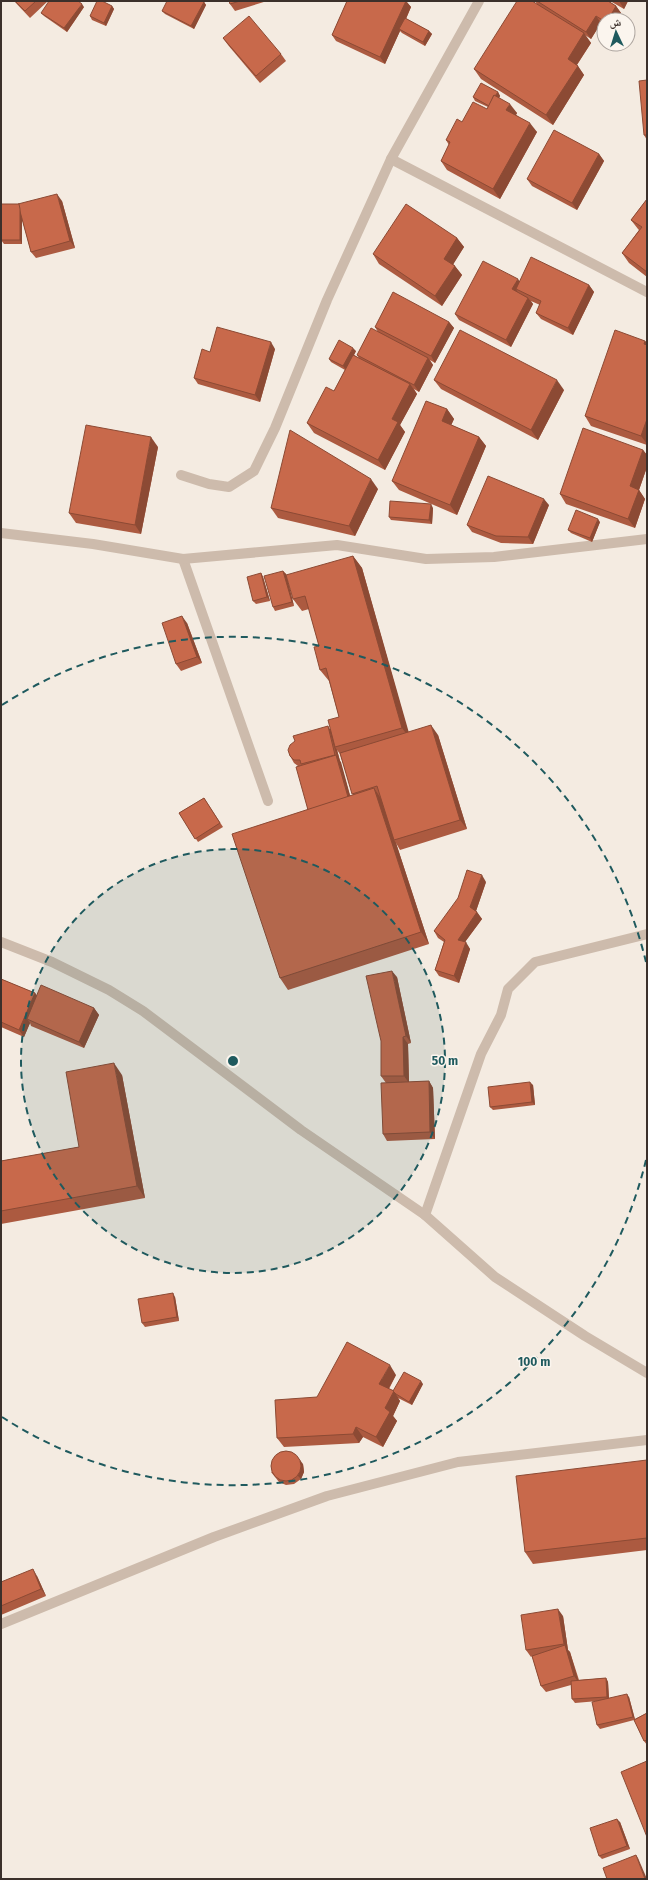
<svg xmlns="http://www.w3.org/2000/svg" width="648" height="1880" font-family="'Fira Sans','Noto Naskh Arabic',sans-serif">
  <rect width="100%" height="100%" fill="#f4ebe1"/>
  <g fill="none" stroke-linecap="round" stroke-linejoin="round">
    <g stroke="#cdbbac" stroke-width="10">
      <polyline points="183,559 268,801"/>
      <polyline points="1,1624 214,1537 327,1496 458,1462 647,1440"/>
    </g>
    <g stroke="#cdbbac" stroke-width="10">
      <polyline points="391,159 647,292"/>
      <polyline points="181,475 209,484 229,487 254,471 275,428 327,300 391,159 479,1"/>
      <polyline points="1,533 93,544 183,559 337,545 426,559 494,557 647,539"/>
      <polyline points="1,942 52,962 109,990 143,1011 301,1130 425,1215 495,1277 585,1336 647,1373"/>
      <polyline points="425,1215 481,1054 501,1015 508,989 535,962 647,934"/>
    </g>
  </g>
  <g fill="#ac5a40" fill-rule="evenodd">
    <polygon points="14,1 48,1 30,18"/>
    <polygon points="229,1 267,1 235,11 230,4"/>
    <polygon points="347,1 406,1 411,7 406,19 429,31 432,34 425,46 402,33 400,31 385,64 336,41 332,35"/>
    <polygon points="535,1 608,1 616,6 621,13 617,20 604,20 604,25 601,23 591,39 585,35 591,43 577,65 584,75 553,125 481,79 474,69 537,4"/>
    <polygon points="610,1 628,1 624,9"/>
    <polygon points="204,2 206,5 194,29 165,14 162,11"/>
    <polygon points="112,6 114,9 106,26 92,20 90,16"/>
    <polygon points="84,7 67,32 44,16 41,13"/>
    <polygon points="223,38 281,54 286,61 260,83 228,45"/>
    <polygon points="647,80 647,140 644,135"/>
    <polygon points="498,92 500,96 499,98 517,113 516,115 537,132 500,199 447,170 441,161 449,145 446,140 487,109 488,107 475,101 473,97"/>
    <polygon points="599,154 604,161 577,210 532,186 527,179"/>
    <polygon points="647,199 647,277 629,263 622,253 639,230 638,229 631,220"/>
    <polygon points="62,201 75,248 36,258 31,252 22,219 22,244 4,244 1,240 19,204"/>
    <polygon points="457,238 464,247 453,264 462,275 442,306 379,264 373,254"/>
    <polygon points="519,281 589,285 594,292 573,335 541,319 536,313 540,305 531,301 533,304 511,347 459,320 455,314"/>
    <polygon points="449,322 454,328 435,363 430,360 433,365 419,392 414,389 417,394 400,425 405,432 385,470 314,433 307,423 334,391 345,370 331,362 329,359 356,351 354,355 359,358 357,355 378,332 375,327"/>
    <polygon points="645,341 647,343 647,445 591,426 585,416"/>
    <polygon points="275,349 260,402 198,384 194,378 210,352"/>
    <polygon points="434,380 564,390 538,440 441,389"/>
    <polygon points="447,409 454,419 451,425 479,437 486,446 457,515 399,490 392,481"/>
    <polygon points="158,447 141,534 76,523 69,513"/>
    <polygon points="643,450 647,455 647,467 639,490 645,499 635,528 566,504 560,494"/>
    <polygon points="378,489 355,536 278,518 271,508"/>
    <polygon points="549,505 533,544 501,543 472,532 467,525"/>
    <polygon points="433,508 432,524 391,520 389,517"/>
    <polygon points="600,522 592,542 571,533 568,530"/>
    <path d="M353 556 362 568 408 732 438 735 467 829 400 850 396 843 429 944 288 990 280 978 308 810 298 766 294 763 290 756 328 726 330 730 339 717 329 681 320 670 319 646 309 609 302 611 293 599ZM337 750 340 754 353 795 350 796Z"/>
    <polygon points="283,571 286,574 294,606 275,611 273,607"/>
    <polygon points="261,573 263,577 270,601 256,604 253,601"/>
    <polygon points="187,623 202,663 181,671 176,664"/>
    <polygon points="204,798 223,827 198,842 179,813"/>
    <polygon points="486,882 476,911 482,919 465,942 470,949 459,983 439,976 435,970 444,942 438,938 434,931"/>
    <polygon points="397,977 411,1043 408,1044 409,1082 429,1081 433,1088 435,1139 387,1141 383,1134 386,1083 381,1076"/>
    <polygon points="1,979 35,993 37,996 94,1008 99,1015 84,1048 31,1026 30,1023 24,1037 1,1027"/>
    <polygon points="122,1075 145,1198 1,1224 1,1161 79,1147"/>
    <polygon points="533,1085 535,1105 493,1110 490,1107"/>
    <polygon points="175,1297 179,1321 145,1327 142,1323"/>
    <polygon points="396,1375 389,1389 393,1391 423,1384 412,1405 398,1398 400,1401 393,1416 397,1421 383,1447 363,1437 359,1443 284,1447 277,1438 317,1397"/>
    <polygon points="647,1460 647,1550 533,1564 525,1552"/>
    <polygon points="303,1464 304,1472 301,1479 294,1484 286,1485 279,1482 271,1472"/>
    <polygon points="37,1576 46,1596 1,1615 1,1582"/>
    <polygon points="563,1616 568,1650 570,1652 579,1680 606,1678 608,1682 609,1698 629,1697 635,1719 647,1713 647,1745 644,1741 634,1720 600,1729 597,1725 598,1701 575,1703 572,1699 571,1685 546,1692 541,1686 532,1656 531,1657 526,1650"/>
    <polygon points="620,1822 630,1849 602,1859 599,1856"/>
  </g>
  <g fill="#8c4a34">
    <polygon points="406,1 411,7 401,30 399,29 400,31 385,64 380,57"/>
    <polygon points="619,1 628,1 624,9"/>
    <polygon points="204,2 206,5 194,29 191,26"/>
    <polygon points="82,4 84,7 67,32 64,28"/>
    <polygon points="112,6 114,9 106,26 104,23"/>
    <polygon points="616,6 621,13 617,20 608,20"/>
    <polygon points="596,16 601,23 591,39 586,32"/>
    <polygon points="429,31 432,34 425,46 423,42"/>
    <polygon points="584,33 591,43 574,69 568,59"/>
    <polygon points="578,66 584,75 553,125 546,115"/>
    <polygon points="498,92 500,96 492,110 490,106"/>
    <polygon points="510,104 517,113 513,120 506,110"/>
    <polygon points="530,123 537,132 500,199 493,189"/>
    <polygon points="599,154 604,161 577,210 572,203"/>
    <polygon points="57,194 62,201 75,248 70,241"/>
    <polygon points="20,204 22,208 22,244 20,240"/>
    <polygon points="457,238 464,247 451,268 444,259"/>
    <polygon points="455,266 462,275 442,306 435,296"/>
    <polygon points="518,279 522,285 516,289 518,293 512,289"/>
    <polygon points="589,285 594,292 573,335 568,328"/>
    <polygon points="528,298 533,304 511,347 506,340"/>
    <polygon points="449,322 454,328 435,363 431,356"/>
    <polygon points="645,341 647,343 647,349 644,344"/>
    <polygon points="271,342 275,349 260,402 255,395"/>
    <polygon points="353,348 356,351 346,370 343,366"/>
    <polygon points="428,358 433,365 419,392 414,385"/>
    <polygon points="557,380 564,390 538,440 531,430"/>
    <polygon points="410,384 417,394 400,425 405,432 385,470 378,460 392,419"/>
    <polygon points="447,409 454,419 449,430 442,421"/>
    <polygon points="647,419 647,444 641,436"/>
    <polygon points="151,437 158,447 141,534 135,525"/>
    <polygon points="479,437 486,446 457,515 450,505"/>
    <polygon points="643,450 647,455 647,467 639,490 645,499 635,528 628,519 630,486"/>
    <polygon points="371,479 378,489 355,536 349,526"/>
    <polygon points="544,499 549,505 533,544 528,537"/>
    <polygon points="431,504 433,508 432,524 429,520"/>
    <polygon points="598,519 600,522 592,542 590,538"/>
    <polygon points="353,556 362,568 411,740 402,728"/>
    <polygon points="283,571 286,574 294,606 292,602"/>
    <polygon points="261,573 263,577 270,601 267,597"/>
    <polygon points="182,616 187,623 202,663 197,657"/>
    <polygon points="431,725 438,735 467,829 460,820"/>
    <polygon points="328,726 332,733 335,747 337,750 340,761 341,762 353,806 349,799"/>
    <polygon points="374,788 382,800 394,840 396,843 429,944 421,932"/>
    <polygon points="482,875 486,882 475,914 470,907"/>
    <polygon points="477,912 482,919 462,946 458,940"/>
    <polygon points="466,942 470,949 459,983 454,976"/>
    <polygon points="392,971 397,977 411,1043 406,1036"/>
    <polygon points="35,993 40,1000 27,1019 30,1023 24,1037 19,1030"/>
    <polygon points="94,1008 99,1015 84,1048 79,1042"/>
    <polygon points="403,1037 408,1044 409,1083 404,1076"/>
    <polygon points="114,1063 122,1075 145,1198 137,1186"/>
    <polygon points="429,1081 433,1088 435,1139 430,1132"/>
    <polygon points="530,1082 533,1085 535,1105 532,1102"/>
    <polygon points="173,1293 175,1297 179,1321 177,1317"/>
    <polygon points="390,1365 396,1375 386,1393 379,1384"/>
    <polygon points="421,1381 423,1384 412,1405 409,1402"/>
    <polygon points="394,1391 400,1401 393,1416 397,1421 383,1447 376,1437 385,1408"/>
    <polygon points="356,1427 363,1437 359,1443 353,1434"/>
    <polygon points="300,1460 303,1464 304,1472 301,1479 298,1476"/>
    <polygon points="33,1569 37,1576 46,1596 41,1589"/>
    <polygon points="558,1609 563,1616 568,1650 570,1652 579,1683 574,1676 565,1646 564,1644"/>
    <polygon points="606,1678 608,1682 609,1700 607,1697"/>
    <polygon points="627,1694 629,1697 635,1720 633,1717"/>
    <polygon points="617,1819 620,1822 630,1849 627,1846"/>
    <polygon points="636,1855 638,1858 647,1879 645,1879"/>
  </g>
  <g fill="#c8694b" stroke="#8c4a34">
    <polygon points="15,1 36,1 25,11"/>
    <polygon points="49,1 78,1 82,4 64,28 41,13"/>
    <polygon points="97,1 102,1 112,6 104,23 90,16"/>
    <polygon points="167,1 202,1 204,2 191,26 162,11"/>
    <polygon points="229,1 240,1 230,4"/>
    <polygon points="347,1 406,1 380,57 332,35"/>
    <polygon points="517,1 532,1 584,33 568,59 578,66 546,115 474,69"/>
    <polygon points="537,1 608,1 616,6 608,20 604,20 604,21 596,16 586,32"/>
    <polygon points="249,16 281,54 256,76 223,38"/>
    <polygon points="405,18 429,31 423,42 399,29"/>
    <polygon points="647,80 647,135 644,135 639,81"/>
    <polygon points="481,83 498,92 495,96 494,95 489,106 473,97"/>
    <polygon points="494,95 510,104 506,110 530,123 493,189 441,161 450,142 446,140 457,119 462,122 473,102 487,109"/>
    <polygon points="554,130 599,154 572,203 527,179"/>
    <polygon points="57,194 70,241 31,252 18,204"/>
    <polygon points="647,199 647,272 622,253 642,227 631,220"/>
    <polygon points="1,204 19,204 20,209 20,240 1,240"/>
    <polygon points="406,204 457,238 444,259 455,266 435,296 373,254"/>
    <polygon points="531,257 589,285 568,328 536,313 541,301 516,289"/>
    <polygon points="483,261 518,279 512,289 528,298 506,340 455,314"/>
    <polygon points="393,292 449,322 431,356 375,327"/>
    <polygon points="217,327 271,342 255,395 194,378 202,349 210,352"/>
    <polygon points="371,328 428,358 414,385 357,355"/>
    <polygon points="460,330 557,380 531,430 434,380"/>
    <polygon points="615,330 645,341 644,344 647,345 647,419 641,436 585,416"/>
    <polygon points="339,340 353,348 343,366 329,359"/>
    <polygon points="353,355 410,384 392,419 398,422 378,460 307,423 326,387 334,391"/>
    <polygon points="426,401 447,409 442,421 479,437 450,505 392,481"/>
    <polygon points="86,425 151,437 135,525 69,513"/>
    <polygon points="583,428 643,450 630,486 639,490 628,519 560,494"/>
    <polygon points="290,430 371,479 349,526 271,508"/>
    <polygon points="488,476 544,499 528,537 496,536 467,525"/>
    <polygon points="390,501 431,504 429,520 389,517"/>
    <polygon points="576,510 598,519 590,538 568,530"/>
    <polygon points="353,556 402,728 335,747 328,720 339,717 326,668 320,670 314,647 319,646 305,596 293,599 286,575"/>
    <polygon points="283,571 292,602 273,607 264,576"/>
    <polygon points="261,573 267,597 253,601 247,577"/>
    <polygon points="182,616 197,657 176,664 162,623"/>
    <polygon points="431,725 460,820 394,840 377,786 352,794 340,753"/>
    <polygon points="328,726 335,755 301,764 300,760 294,760 290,756 288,750 290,745 295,741 293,736"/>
    <polygon points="336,755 348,797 308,810 296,767"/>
    <polygon points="374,788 421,932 280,978 232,834"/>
    <polygon points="204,798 220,823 195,839 179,813"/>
    <polygon points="467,870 482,875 470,907 477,912 458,940 466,942 454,976 435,970 445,940 434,931 458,898"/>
    <polygon points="392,971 406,1036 403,1037 404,1076 381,1076 381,1041 366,976"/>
    <polygon points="1,979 35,993 19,1030 1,1022"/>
    <polygon points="41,985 94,1008 79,1042 27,1019"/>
    <polygon points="114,1063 137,1186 1,1211 1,1161 79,1147 66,1072"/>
    <polygon points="429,1081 430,1132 383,1134 381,1083"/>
    <polygon points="530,1082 532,1102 490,1107 488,1087"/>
    <polygon points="173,1293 177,1317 142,1323 138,1299"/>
    <polygon points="347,1342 390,1365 379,1384 394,1391 385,1408 390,1412 376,1437 356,1427 353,1434 277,1438 275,1400 317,1397"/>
    <polygon points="404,1372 421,1381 409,1402 396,1394 393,1391"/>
    <circle cx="286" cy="1466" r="15"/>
    <polygon points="647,1460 647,1538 525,1552 516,1476"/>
    <polygon points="33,1569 41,1589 1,1606 1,1582"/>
    <polygon points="558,1609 564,1644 526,1650 521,1615"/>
    <polygon points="565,1645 574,1676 541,1686 532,1656"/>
    <polygon points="606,1678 607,1697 572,1699 571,1681"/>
    <polygon points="627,1694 633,1717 597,1725 592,1702"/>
    <polygon points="647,1713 647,1740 644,1741 634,1720"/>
    <polygon points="647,1761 647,1837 621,1772"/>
    <polygon points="617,1819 627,1846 599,1856 590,1828"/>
    <polygon points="636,1855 645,1879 607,1879 603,1868"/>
  </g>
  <circle cx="233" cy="1061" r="212" fill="#1f5a5e" fill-opacity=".12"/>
  <g fill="none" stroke="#1f5a5e" stroke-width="2" stroke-dasharray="7 5">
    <circle cx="233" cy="1061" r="212"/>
    <path d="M646 1160A425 425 0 0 1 2 1417M2 705A425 425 0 0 1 646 962"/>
  </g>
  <circle cx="233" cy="1061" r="6" fill="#1f5a5e" stroke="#fbf5ee" stroke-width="2"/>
  <g font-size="12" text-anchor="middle" font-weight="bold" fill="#1f5a5e" stroke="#fbf5ee" stroke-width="3" stroke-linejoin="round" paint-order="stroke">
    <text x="445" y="1065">50 m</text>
    <text x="534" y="1366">100 m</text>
  </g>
  <rect width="648" height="1880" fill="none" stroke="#3b302b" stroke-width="4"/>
  <g transform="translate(616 32) rotate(356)"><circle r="19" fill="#fbf5ee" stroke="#aea6a0"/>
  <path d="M0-3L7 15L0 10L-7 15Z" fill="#1f5a5e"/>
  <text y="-6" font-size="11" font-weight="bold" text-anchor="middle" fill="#3b302b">ش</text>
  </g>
</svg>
